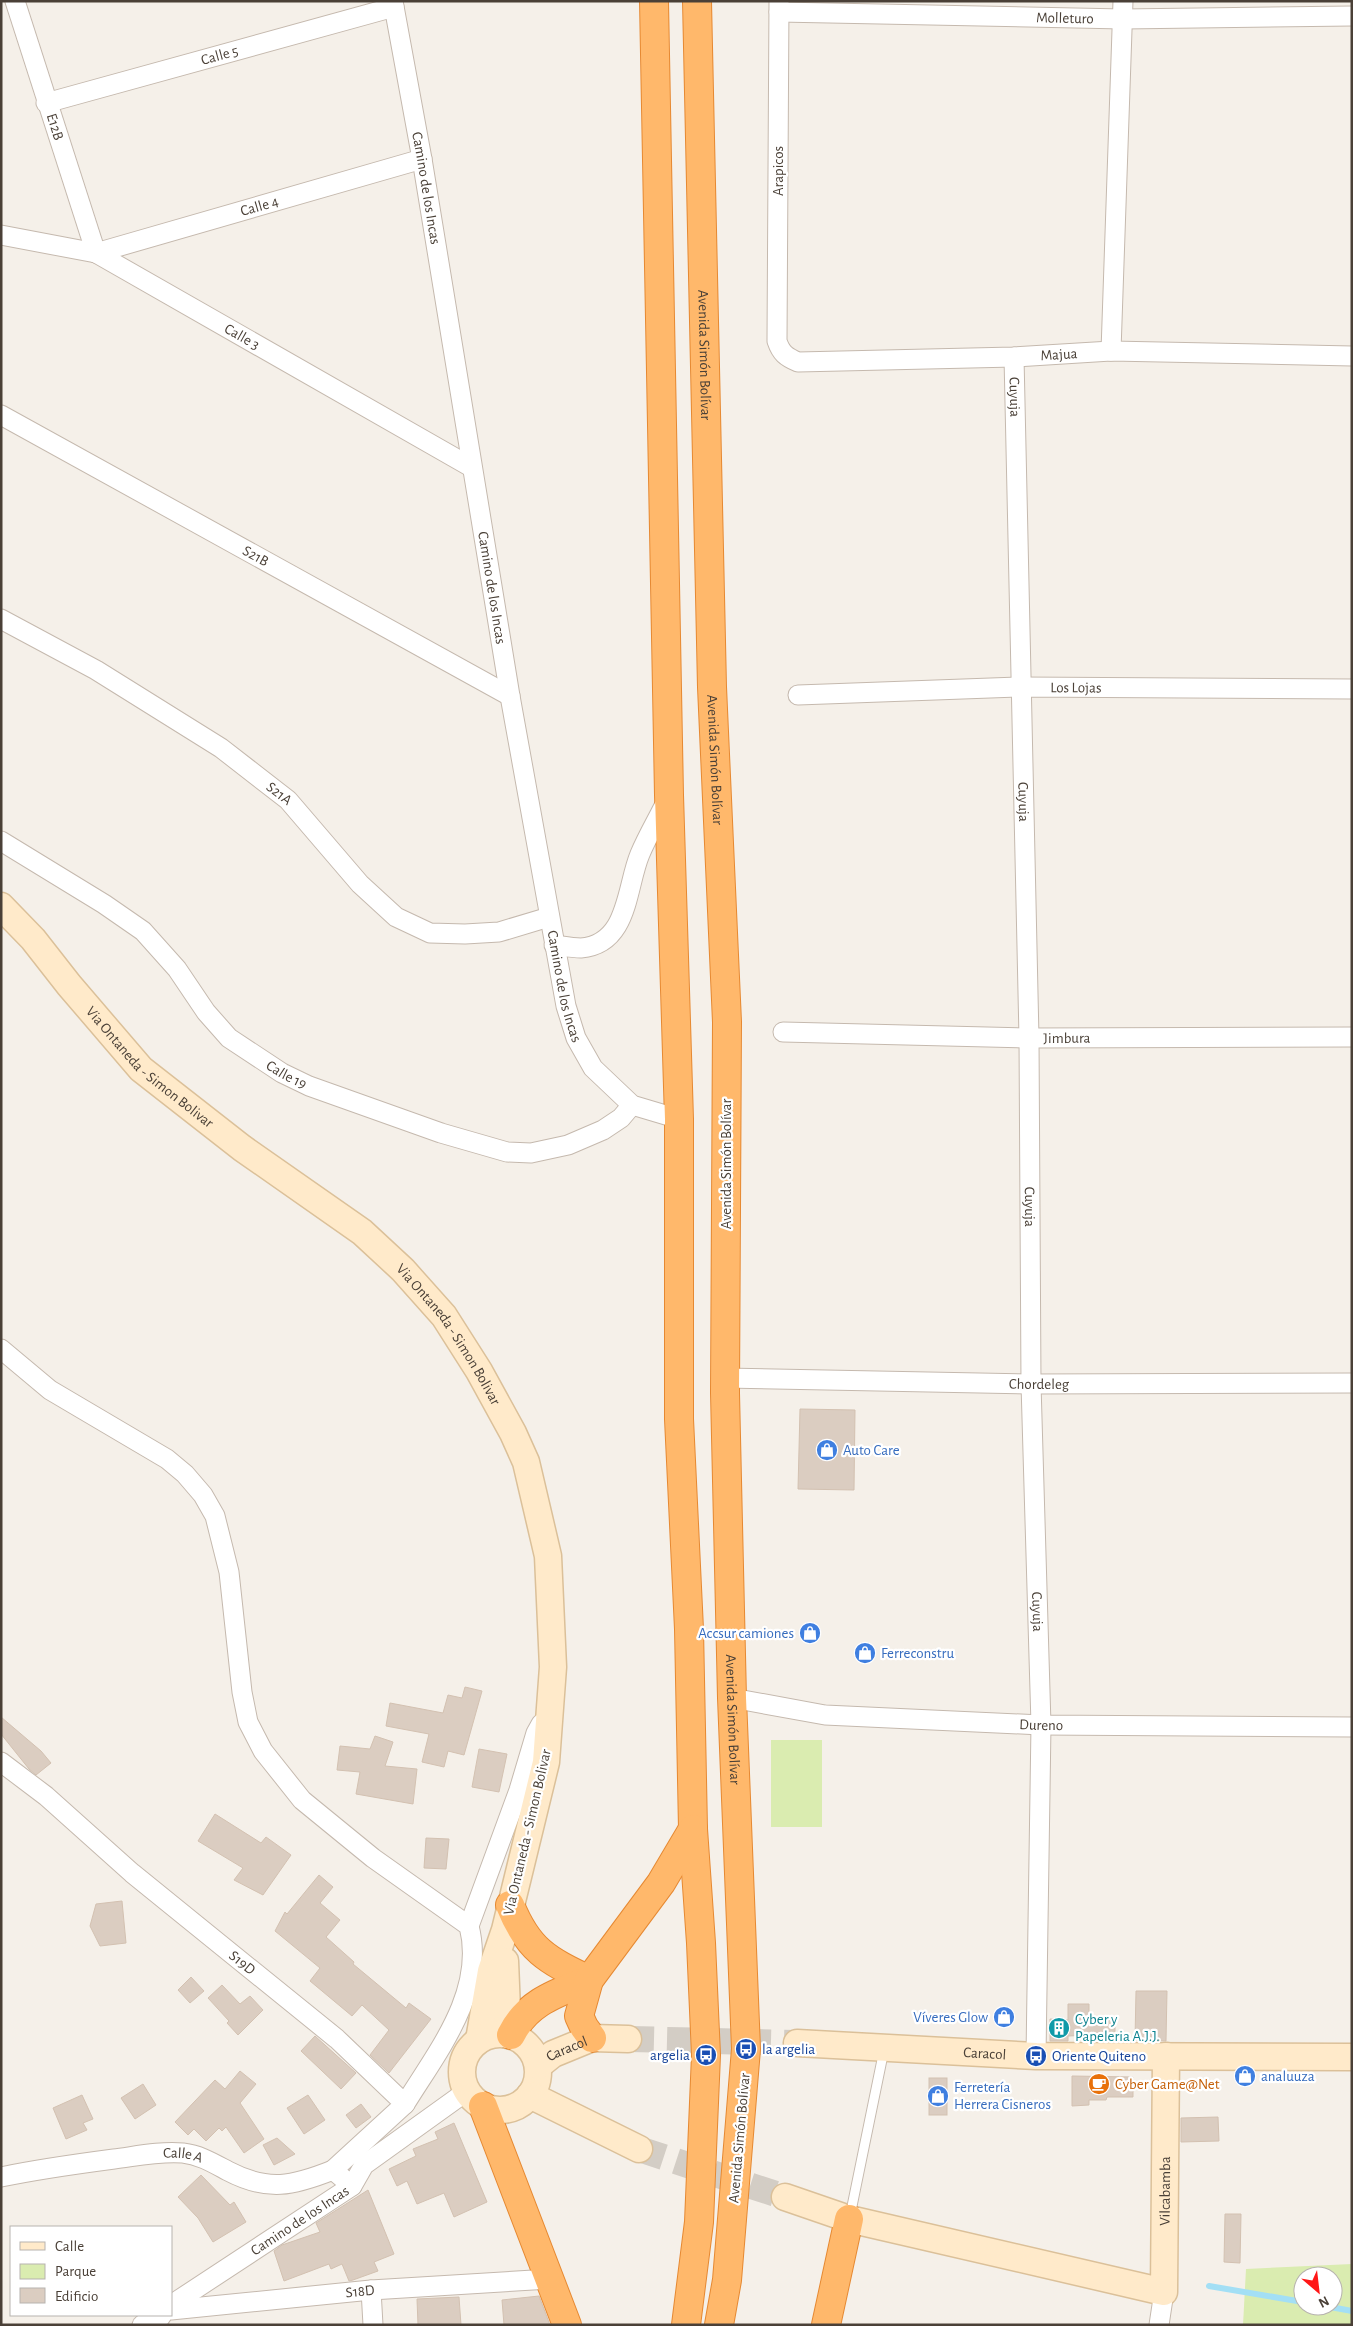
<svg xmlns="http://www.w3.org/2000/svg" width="1353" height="2326" font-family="'Alegreya Sans',sans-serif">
  <rect width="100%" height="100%" fill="#f5f0e9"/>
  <g fill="#daecb0" fill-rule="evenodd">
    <rect x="771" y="1740" width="51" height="87"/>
    <path d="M1352 2264V2325H1243L1246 2269ZM1303 2276H1333V2306H1303Z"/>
  </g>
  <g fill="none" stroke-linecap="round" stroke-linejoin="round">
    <g stroke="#a3dff5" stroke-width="6">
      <polyline points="1209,2286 1303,2302"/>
      <polyline points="1325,2306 1352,2311"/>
    </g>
  </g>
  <g fill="#dbcdc1" stroke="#d3c1b1">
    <polygon points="800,1409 855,1410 854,1490 798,1489"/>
    <polygon points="465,1687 482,1691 464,1755 448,1751 444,1767 422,1762 429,1734 386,1726 390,1703 443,1713 448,1695 462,1698"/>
    <polygon points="1,1717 41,1751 51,1763 36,1775 29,1769 1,1734"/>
    <polygon points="375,1736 393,1742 385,1766 417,1769 413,1804 356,1794 360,1772 337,1770 340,1746 370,1749"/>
    <polygon points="479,1749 507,1754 499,1792 472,1787"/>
    <polygon points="215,1814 261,1843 266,1837 291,1855 263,1895 234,1880 243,1868 198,1841"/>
    <polygon points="426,1838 449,1839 446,1869 424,1868"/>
    <polygon points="319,1875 333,1887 320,1903 340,1920 326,1937 354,1962 353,1964 406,2008 409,2003 431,2019 389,2073 370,2055 389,2030 362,2005 352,2016 310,1981 320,1968 275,1931 285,1912 287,1914"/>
    <polygon points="122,1901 126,1943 100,1946 90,1926 96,1904"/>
    <polygon points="191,1977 204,1991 190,2003 178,1990"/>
    <polygon points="222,1985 240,2004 250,1996 263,2010 238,2035 227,2023 229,2021 208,1998"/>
    <polygon points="1136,1991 1167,1991 1166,2041 1135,2040"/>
    <polygon points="1068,2004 1089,2004 1089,2020 1115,2020 1115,2034 1068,2036 1068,2041 1050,2041 1050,2019 1068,2020"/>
    <polygon points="315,2036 356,2073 341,2089 301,2051"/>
    <polygon points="240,2071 256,2084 240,2103 264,2139 244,2153 226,2127 222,2131 219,2128 206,2141 194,2129 188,2135 175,2122 215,2080 225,2089"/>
    <polygon points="1072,2076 1133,2077 1133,2097 1107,2097 1106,2100 1089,2100 1089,2105 1072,2106"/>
    <rect x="929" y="2078" width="18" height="37"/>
    <polygon points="143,2084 156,2105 135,2119 121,2098"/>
    <polygon points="82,2095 93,2119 83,2123 87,2130 66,2139 53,2108"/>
    <polygon points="308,2095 325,2120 304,2134 287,2108"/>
    <polygon points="361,2104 371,2117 356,2128 346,2115"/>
    <polygon points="1218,2117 1219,2141 1181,2142 1181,2118"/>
    <polygon points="454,2123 487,2202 454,2217 444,2193 417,2204 407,2181 397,2186 389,2169 416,2156 413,2149 438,2139 435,2132"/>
    <polygon points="277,2138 295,2154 274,2165 263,2145"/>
    <polygon points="201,2175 230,2205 234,2202 246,2222 213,2242 198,2218 178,2197"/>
    <polygon points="368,2190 394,2254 374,2262 378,2271 353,2280 349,2281 342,2264 331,2269 329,2264 284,2281 274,2251 282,2245 320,2232 316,2223"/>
    <polygon points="1225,2214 1241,2214 1240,2263 1224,2262"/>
    <polygon points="539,2296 550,2325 504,2325 502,2300"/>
    <polygon points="459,2297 461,2325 418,2325 417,2299"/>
  </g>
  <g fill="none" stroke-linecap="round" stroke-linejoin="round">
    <g stroke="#d3cdc5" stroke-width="26" stroke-dasharray="26 13" stroke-linecap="butt">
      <polyline points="628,2039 797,2043"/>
      <polyline points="639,2149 785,2197"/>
    </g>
    <g stroke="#c5b9ae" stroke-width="11">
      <g id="lane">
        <polyline points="850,2216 884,2050"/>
        <polyline points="161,2325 168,2315"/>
      </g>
    </g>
    <g stroke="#c5b9ae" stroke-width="21">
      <g id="street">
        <path id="s1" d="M15 1 96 253"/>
        <path id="s2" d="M393 1 422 159 510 696 566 1006 576 1038 593 1068 632 1105 679 1119"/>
        <path id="s3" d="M779 1 777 341C781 353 786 357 798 362L1014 357 1111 351 1352 356"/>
        <path id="s4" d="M779 12 1123 19 1352 16"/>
        <path id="s5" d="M46 103 394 7"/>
        <path id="s6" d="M1 235 96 253 471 467"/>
        <path id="s7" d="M96 253 422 159"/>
        <polyline points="1111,351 1123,1"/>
        <path id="s8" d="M1014 357 1029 1038 1031 1384 1041 1725 1036 2056"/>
        <path id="s9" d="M1 415 510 696"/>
        <path id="s10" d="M1 619 96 670 221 748 288 800 360 884 396 917 430 933 465 934 499 932 549 917"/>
        <path id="s11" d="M798 695 1021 687 1352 689"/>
        <path id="s12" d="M1 841 104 904 143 931 177 969 206 1012 229 1038 282 1073 309 1086 441 1133 507 1152 531 1153 568 1145 603 1130 621 1118 632 1105"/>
        <path d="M554 945C562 946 572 948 581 948 629 944 626 887 640 854 648 835 659 817 668 798"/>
        <path id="s13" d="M783 1032 1029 1038 1352 1037"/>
        <path d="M1 1349 50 1390 167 1459 185 1474 203 1495 215 1516 229 1572 242 1692 248 1722 263 1751 302 1800 373 1858 469 1926C486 1992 437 2052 405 2104"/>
        <path id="s14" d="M725 1378 1031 1384 1352 1383"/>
        <path id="s15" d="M732 1698 825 1715 1041 1725 1352 1727"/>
        <path id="s16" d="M1 1762 46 1796 132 1873 337 2039 405 2104 333 2170"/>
        <polyline points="469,1926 519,1790 536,1733 541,1724 548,1719"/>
        <path id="s17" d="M1 2177C39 2169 76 2164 114 2159 137 2156 160 2151 183 2153 200 2155 213 2163 228 2171 268 2192 293 2186 333 2170L352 2186"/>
        <polyline points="371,2290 373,2325"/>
        <path id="s18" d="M171 2305 352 2186 364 2165 467 2091"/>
        <path id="s19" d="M171 2310 371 2290 550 2279"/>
        <polyline points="142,2325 156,2315"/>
        <polyline points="1159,2325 1164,2292"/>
      </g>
    </g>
    <g stroke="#dbc099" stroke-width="29">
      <g id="secondary">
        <path id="s20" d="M1 906 33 939 69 985 141 1069 242 1148 362 1232 403 1270 444 1316 479 1371 513 1433 526 1462 548 1556 553 1667 546 1762 505 1930 491 1971 479 2040"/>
        <polyline points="505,1961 508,2035"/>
        <circle cx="500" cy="2072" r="38"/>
        <path id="s21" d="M797 2043 1036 2056 1352 2057"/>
        <path id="s22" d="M538 2066 553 2054 592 2038 628 2039"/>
        <polyline points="530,2095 639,2149"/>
        <path id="s23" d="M785 2197 849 2219 1164 2292 1166 2056"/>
      </g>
    </g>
    <g stroke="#e68932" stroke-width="30">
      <g id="highway">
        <polyline points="654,1 669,795 679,1119 679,1419 689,1629 693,1829 701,1943 706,2055 699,2222 686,2325"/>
        <path id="s24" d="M697 1 712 687 727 1022 725 1393 732 1698 746 2049 727 2280 719 2325"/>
        <path d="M510 1905C528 1950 547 1960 589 1980"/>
        <path d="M511 2035C527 2002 557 1993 589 1980"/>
        <polyline points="592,2038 584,2027 579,2016 589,1980 661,1883 693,1829"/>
        <polyline points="483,2106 567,2325"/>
        <polyline points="826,2325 849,2219"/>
      </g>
    </g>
    <use href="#lane" stroke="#fff" stroke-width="9"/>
    <use href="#street" stroke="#fff" stroke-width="19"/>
    <use href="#secondary" stroke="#ffeaca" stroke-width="26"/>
    <use href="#highway" stroke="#ffb86b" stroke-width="28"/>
  </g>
  <defs>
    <g id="shop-disc" transform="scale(1.125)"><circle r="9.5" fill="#3f7fe0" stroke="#fff"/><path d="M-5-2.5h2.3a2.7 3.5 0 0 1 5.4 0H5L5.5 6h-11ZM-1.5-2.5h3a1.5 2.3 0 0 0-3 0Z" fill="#fff"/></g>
    <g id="building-disc" transform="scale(1.125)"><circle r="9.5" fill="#0f9aa8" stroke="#fff"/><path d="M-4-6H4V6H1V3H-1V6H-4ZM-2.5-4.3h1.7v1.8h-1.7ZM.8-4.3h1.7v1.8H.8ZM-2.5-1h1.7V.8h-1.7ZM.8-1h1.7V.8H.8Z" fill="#fff"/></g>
    <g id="bus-disc" transform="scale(1.125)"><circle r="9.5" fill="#1a4fb4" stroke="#fff"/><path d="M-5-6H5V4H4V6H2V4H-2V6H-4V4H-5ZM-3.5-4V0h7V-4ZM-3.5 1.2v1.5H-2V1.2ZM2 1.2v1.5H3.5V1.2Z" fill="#fff"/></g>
    <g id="cafe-disc" transform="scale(1.125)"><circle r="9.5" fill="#e8710a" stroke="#fff"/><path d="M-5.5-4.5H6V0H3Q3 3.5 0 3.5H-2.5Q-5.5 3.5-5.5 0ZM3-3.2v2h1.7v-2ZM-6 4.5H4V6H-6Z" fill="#fff"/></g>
  </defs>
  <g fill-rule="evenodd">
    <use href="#shop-disc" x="827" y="1450"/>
    <use href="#shop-disc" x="810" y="1633"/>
    <use href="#shop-disc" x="865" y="1653"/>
    <use href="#shop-disc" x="1004" y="2017"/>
    <use href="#building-disc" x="1059" y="2028"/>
    <use href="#bus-disc" x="746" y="2049"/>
    <use href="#bus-disc" x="706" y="2055"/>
    <use href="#bus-disc" x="1036" y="2056"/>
    <use href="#shop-disc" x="1245" y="2076"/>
    <use href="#cafe-disc" x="1099" y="2084"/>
    <use href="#shop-disc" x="938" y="2096"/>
  </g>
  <g text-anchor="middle" stroke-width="4.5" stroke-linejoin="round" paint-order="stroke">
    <g font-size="15" fill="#4a4037" stroke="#fff">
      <text dy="5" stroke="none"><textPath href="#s4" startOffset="286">Molleturo</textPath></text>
      <text dy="5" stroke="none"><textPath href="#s5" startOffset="180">Calle 5</textPath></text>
      <text dy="5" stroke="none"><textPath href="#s1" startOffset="132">E12B</textPath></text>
      <text transform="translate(778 171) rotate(-90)" y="5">Arapicos</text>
      <text dy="5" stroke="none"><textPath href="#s2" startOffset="190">Camino de los Incas</textPath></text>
      <text dy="5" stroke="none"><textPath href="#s7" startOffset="170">Calle 4</textPath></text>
      <text dy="5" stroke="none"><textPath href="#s6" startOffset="265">Calle 3</textPath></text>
      <text dy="5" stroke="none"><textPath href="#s24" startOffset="354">Avenida Simón Bolívar</textPath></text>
      <text dy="5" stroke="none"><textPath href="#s3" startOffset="632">Majua</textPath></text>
      <text dy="5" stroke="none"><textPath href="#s8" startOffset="40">Cuyuja</textPath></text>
      <text dy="5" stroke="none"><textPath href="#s9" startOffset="291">S21B</textPath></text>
      <text dy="5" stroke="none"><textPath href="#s2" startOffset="595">Camino de los Incas</textPath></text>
      <text dy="5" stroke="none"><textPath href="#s11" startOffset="278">Los Lojas</textPath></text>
      <text dy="5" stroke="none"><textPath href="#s24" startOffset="759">Avenida Simón Bolívar</textPath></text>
      <text dy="5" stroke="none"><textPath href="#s10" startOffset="329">S21A</textPath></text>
      <text dy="5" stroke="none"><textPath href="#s8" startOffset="445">Cuyuja</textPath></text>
      <text dy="5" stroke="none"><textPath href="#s2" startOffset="1000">Camino de los Incas</textPath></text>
      <text dy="5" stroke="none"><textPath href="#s13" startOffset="284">Jimbura</textPath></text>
      <text dy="5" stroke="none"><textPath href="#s20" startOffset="220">Via Ontaneda - Simon Bolivar</textPath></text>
      <text dy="5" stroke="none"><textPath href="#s12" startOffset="374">Calle 19</textPath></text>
      <text transform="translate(726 1164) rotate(-90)" y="5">Avenida Simón Bolívar</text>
      <text dy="5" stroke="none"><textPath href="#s8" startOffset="850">Cuyuja</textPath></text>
      <text dy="5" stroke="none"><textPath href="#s20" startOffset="625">Via Ontaneda - Simon Bolivar</textPath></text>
      <text dy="5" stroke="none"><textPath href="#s14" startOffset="314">Chordeleg</textPath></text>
      <text dy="5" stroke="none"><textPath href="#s8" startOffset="1255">Cuyuja</textPath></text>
      <text dy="5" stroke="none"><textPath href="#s24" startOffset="1719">Avenida Simón Bolívar</textPath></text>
      <text dy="5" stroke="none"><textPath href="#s15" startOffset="311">Dureno</textPath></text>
      <text transform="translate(527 1832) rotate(-77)" y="5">Via Ontaneda - Simon Bolivar</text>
      <text dy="5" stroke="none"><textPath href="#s16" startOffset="314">S19D</textPath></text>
      <text dy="5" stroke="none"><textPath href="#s22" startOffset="34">Caracol</textPath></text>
      <text dy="5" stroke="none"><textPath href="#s21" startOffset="188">Caracol</textPath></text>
      <text transform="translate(739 2138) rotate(-85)" y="5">Avenida Simón Bolívar</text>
      <text dy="5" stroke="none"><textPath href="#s17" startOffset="184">Calle A</textPath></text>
      <text dy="5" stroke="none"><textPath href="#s23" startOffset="492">Vilcabamba</textPath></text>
      <text dy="5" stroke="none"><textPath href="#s18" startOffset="154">Camino de los Incas</textPath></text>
      <text dy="5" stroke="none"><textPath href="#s19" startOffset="190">S18D</textPath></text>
    </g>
    <g font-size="15" fill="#366cbe" stroke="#fff" text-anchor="start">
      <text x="843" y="1455">Auto Care</text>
      <text x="794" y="1638" text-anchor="end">Accsur camiones</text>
      <text x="881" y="1658">Ferreconstru</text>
      <text x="988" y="2022" text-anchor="end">Víveres Glow</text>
      <text x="1261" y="2081">analuuza</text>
      <text x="954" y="2092">Ferretería<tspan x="954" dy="17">Herrera Cisneros</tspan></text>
    </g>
    <g font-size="15" fill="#0d838f" stroke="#fff" text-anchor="start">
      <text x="1075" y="2024">Cyber y<tspan x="1075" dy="17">Papeleria A.J.J.</tspan></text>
    </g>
    <g font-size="15" fill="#164399" stroke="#fff" text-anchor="start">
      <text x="762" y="2054">la argelia</text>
      <text x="690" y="2060" text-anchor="end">argelia</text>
      <text x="1052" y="2061">Oriente Quiteno</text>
    </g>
    <g font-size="15" fill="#c56008" stroke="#fff" text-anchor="start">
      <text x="1115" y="2089">Cyber Game@Net</text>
    </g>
  </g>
  <rect width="1353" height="2326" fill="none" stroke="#4a4037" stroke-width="5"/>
  <rect x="10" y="2226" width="162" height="90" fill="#ffffff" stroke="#b7b3af"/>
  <rect x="20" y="2242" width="25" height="8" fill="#ffeaca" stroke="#b7b3af"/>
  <text x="55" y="2251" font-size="15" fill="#4a4037">Calle</text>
  <rect x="20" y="2264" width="25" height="15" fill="#daecb0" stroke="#b7b3af"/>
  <text x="55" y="2276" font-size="15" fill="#4a4037">Parque</text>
  <rect x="20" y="2288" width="25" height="15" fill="#dbcdc1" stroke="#b7b3af"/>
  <text x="55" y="2301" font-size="15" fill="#4a4037">Edificio</text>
  <g transform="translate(1318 2291) rotate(152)"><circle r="24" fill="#ffffff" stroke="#b7b3af"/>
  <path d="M0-4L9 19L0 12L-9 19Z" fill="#ff1717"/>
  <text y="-8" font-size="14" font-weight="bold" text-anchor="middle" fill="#4a4037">N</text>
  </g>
</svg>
